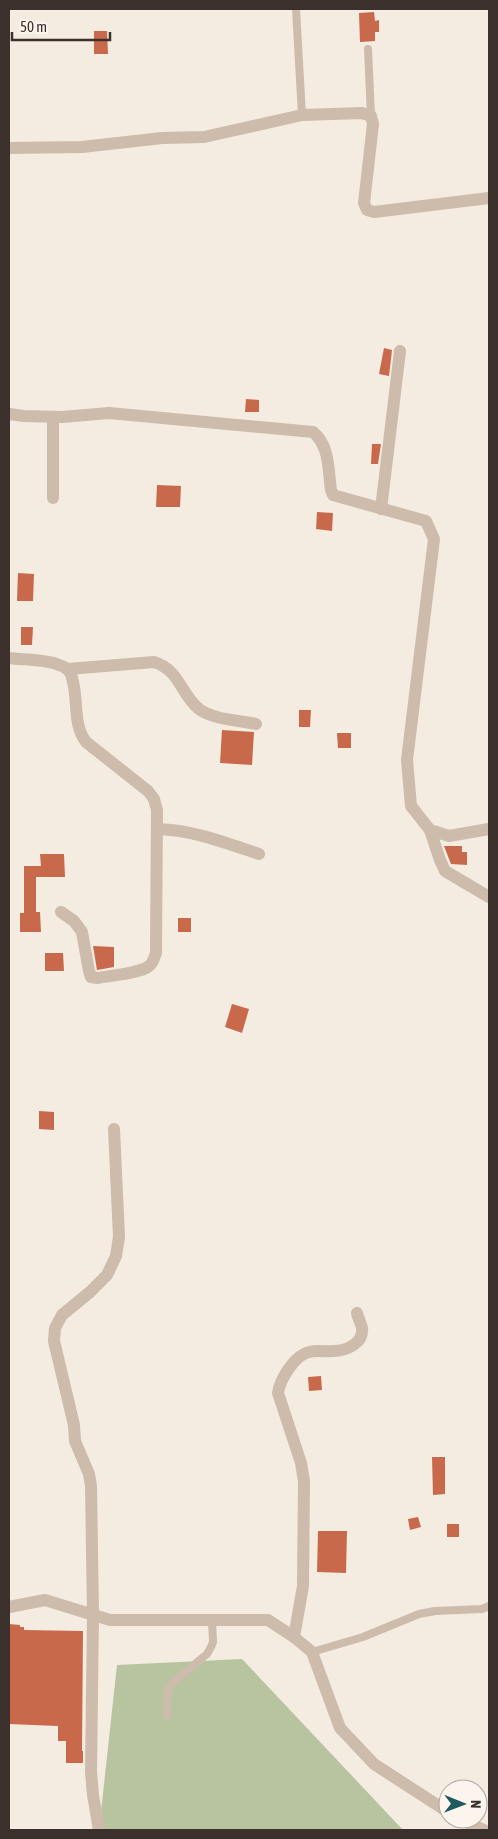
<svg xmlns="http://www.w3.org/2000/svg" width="498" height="1839" font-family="'Asap Condensed',sans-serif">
  <rect width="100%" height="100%" fill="#f4ebe1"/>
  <polygon fill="#b8c4a0" points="242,1659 403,1830 99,1830 117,1665"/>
  <g fill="#c8694b">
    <polygon points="374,12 375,21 379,20 379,32 375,32 375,41 360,42 359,13"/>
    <polygon points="94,31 107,31 108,54 94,54"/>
    <polygon points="384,348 392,350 389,376 379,374"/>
    <polygon points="246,399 259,400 259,412 245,412"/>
    <polygon points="372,444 381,444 378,464 371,464"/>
    <polygon points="157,485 181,486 180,507 156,507"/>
    <polygon points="317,512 333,513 332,531 316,529"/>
    <polygon points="18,573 34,574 33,601 17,601"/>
    <polygon points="21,627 33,627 32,645 21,645"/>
    <polygon points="299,710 311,710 310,727 299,727"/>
    <polygon points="222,730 254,732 252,765 220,763"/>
    <polygon points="337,733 351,733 351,748 338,748"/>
    <polygon points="444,846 462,846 462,852 467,852 467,865 451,864"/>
    <polygon points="40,854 64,854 65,877 36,877 36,912 40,912 41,932 20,932 20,913 24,913 24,866 41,866"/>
    <rect x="178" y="918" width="13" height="14"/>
    <polygon points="93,946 114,947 114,967 97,970"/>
    <polygon points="45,953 63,953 64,971 45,971"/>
    <polygon points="232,1004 249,1009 242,1033 225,1027"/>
    <polygon points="39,1111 54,1112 54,1130 39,1129"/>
    <polygon points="321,1376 322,1390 309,1391 308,1377"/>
    <polygon points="432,1457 445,1457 445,1494 433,1495"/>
    <polygon points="418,1517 421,1527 410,1530 408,1519"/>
    <rect x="447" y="1524" width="12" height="13"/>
    <polygon points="318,1531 347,1531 346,1573 317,1572"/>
    <polygon points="9,1624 20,1625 20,1627 24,1627 24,1630 83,1631 82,1751 83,1751 83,1763 66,1763 66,1741 58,1741 58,1726 9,1724"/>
  </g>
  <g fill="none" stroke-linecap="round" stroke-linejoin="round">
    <g stroke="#cdbbac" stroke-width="8">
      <polyline points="296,9 302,115"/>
      <polyline points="368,49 371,116"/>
      <polyline points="312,1652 363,1637 419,1614 435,1611 482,1609 489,1606"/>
      <polyline points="167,1716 168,1689 172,1683 207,1654 211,1647 213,1642 212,1620"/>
    </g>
    <g stroke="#cdbbac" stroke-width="12">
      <polyline points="9,148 82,147 162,138 204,137 302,115 362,113 371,116 373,124 364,203 367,210 374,212 489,198"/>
      <path d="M9 414 24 416 62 417 109 413 313 432C330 446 328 470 331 490L333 495 426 521 434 539 407 760 411 806 430 830 449 836 489 829"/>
      <polyline points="53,417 53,498"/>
      <polyline points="381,509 400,351"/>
      <path d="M9 658C23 660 46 659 59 665 66 667 71 671 72 678 79 700 72 723 86 742L148 791 154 799 157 810 156 953C154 958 153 963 149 966 139 974 111 975 98 978L91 977 89 971 82 932 74 921 61 912"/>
      <path d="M68 669 154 662C180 670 181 695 199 709 214 720 238 720 256 724"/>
      <path d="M158 829C193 830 226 843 259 854"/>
      <polyline points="430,830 440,860 445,871 489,897"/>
      <polyline points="9,1607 45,1600 110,1620 268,1620 294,1637 312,1652 340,1728 374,1764 448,1812"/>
      <path d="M294 1637 303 1586 304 1481 301 1463 278 1393C280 1379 295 1355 309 1352 317 1350 325 1352 333 1351 345 1351 364 1344 362 1328 361 1323 358 1318 357 1313"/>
      <polyline points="459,1819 484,1830"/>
      <polyline points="99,1830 93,1795 91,1772 93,1614 91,1486 89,1474 75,1441 74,1425 54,1341 55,1328 62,1315 90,1292 107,1275 116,1256 119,1237 114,1129"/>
    </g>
  </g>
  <rect width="498" height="1839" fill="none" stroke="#3b302b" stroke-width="20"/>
  <g transform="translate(463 1804) rotate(91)"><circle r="24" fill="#fbf5ee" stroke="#aea6a0"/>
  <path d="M0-4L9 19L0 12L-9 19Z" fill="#1f5a5e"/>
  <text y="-8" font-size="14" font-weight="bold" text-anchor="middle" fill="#3b302b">N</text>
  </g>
  <path d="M12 32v8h98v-8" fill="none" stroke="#3b302b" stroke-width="2.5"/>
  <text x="20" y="32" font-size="15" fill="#3b302b" stroke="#fbf5ee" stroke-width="4" paint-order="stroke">50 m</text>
</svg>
